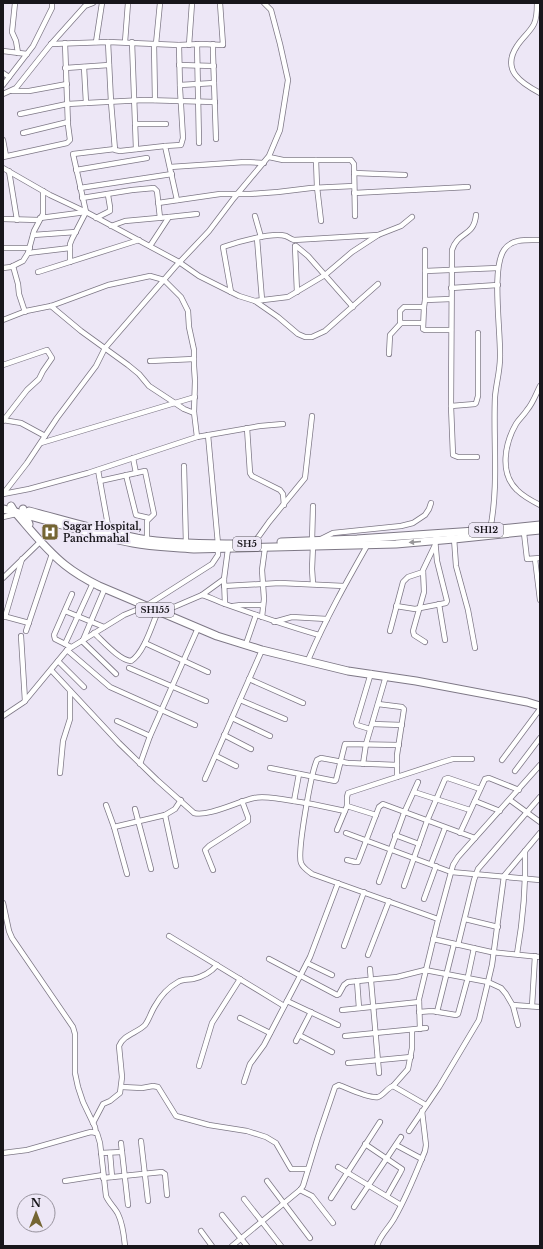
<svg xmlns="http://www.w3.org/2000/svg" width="543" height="1249" font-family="'Libre Baskerville',serif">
  <rect width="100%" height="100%" fill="#ede7f6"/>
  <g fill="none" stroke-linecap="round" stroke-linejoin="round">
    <g stroke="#7e7886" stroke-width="6">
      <g id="minor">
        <polyline points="15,3 12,32 16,41 18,53"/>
        <path d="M537 3C537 10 537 18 534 24 530 32 522 38 517 46 501 70 521 83 540 93"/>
        <polyline points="96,42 102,3"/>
        <polyline points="108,42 111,102 115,150 120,151 165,146"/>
        <polyline points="125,42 128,3"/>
        <polyline points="132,42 136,149"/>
        <polyline points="51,44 108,42 179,45 202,44 223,45 220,3"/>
        <polyline points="154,44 155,100"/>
        <polyline points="156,44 160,3"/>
        <polyline points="197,44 199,143"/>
        <polyline points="213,44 213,54 216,139"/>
        <polyline points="189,45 192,3"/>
        <polyline points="3,51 27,54"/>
        <polyline points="179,65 214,66"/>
        <polyline points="84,67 86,103"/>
        <polyline points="65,68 109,65"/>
        <polyline points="3,73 9,77"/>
        <polyline points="3,85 33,46 52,8 52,3"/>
        <polyline points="180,85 214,83"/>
        <polyline points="12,91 29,91 67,84"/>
        <polyline points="3,94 16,88 51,44 85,6 93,3"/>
        <polyline points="20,114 67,104 144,100 215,102"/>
        <polyline points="135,124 166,124"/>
        <polyline points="23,133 68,122"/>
        <polyline points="3,140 6,156"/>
        <polyline points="3,157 67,143 70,140 68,125 65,43"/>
        <polyline points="269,157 283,160 351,160 354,164 355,216"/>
        <polyline points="316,160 317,187 321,221"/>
        <polyline points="170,167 245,162 264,163"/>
        <polyline points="3,168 50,195 86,212 179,262 199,276 239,296 255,301 278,317 298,334 305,337 312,337 325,331 378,284"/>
        <polyline points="76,170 147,158"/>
        <polyline points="9,171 17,220"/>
        <polyline points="354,173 405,175"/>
        <polyline points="80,188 172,174"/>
        <polyline points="354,193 468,187"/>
        <polyline points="82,198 132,190 154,188 157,191 160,218"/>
        <polyline points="177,200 165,146 181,145 183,138 180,89 179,45"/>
        <polyline points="158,203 220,194 250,194 278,192 311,188 354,186"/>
        <path d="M476 215C474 237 458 231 452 250L451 406 453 455 458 457H477"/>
        <polyline points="255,216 261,237"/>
        <polyline points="40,218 86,212"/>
        <polyline points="96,218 110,211 110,207 108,195"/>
        <polyline points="3,219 39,220"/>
        <polyline points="111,226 125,221 169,217"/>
        <polyline points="33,235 76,232"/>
        <polyline points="257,238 262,300"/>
        <polyline points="150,246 169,217 197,214"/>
        <polyline points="295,246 297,292"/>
        <polyline points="296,246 308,256 353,307"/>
        <polyline points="3,248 30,248"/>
        <polyline points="425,250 425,300 424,307 423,329 425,330 451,330"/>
        <polyline points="28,253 70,248"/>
        <polyline points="70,262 70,244 72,239 86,212 73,154 115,149"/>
        <polyline points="13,266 18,284 19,294 25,312"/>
        <polyline points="3,268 11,267 23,261 28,253 34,231 43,214 43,191"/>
        <polyline points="425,271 498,268"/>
        <polyline points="38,272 139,240"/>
        <polyline points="451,288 498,285"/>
        <path d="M231 292 223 247C237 242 272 232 286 236 288 237 291 239 294 240L378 235"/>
        <polyline points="425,300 451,299"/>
        <polyline points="255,301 288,297 325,275 352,252 378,235 401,226 412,217"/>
        <polyline points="51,306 81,331 128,365 139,374 149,386 184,409 194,413"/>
        <polyline points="3,320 26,311 51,306 108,285 150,276 164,280 181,297 188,311 189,327 194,350 194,366 195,381 194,412 197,437"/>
        <polyline points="422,323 401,323 400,322 400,311 404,307 424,307"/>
        <polyline points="389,354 390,335 401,323"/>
        <polyline points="150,361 194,359"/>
        <polyline points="3,365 47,350 52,358 43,371 39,379 27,390 3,421"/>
        <path d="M540 386C536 394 533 403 527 410 524 415 519 419 516 424 505 443 499 473 517 490 523 496 532 501 540 505"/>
        <polyline points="451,406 475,404 476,403 478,396 478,333"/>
        <polyline points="3,420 21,423 45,436"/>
        <polyline points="247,428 250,473 252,476 280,490 283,494 284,505"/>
        <polyline points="41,443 195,397"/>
        <polyline points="133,458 136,473"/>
        <polyline points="184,466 186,544"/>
        <polyline points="98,470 109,531"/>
        <polyline points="126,475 136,515 149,518"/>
        <polyline points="100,481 145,471 154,514 147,521 147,540"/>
        <polyline points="3,494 27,463 57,418 96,366 105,348 175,267 209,231 234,198 269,156 280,130 288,80 280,44 271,10 264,3"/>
        <polyline points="3,494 29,489 88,473 197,437 260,426 283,424"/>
        <polyline points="3,517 16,514"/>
        <path d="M490 530C499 486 493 441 495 397 496 384 500 371 500 358 501 332 491 269 504 250 512 238 528 240 540 240"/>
        <polyline points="524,533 527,559 540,558"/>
        <polyline points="454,538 456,566 468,610 475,648"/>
        <polyline points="319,540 333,533 401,526 413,523 425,515 429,509 431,503"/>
        <polyline points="312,541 313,506"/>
        <polyline points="254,543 269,522 305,478 312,416"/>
        <polyline points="313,546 312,569 313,584"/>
        <polyline points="535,559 540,600"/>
        <polyline points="3,578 41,541"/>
        <polyline points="224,586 280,583 344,586"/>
        <path d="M202 595C210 597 217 601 225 604 256 615 287 626 319 635"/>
        <polyline points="225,604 224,579 228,549"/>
        <polyline points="439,604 445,640"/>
        <polyline points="233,606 241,605 263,605"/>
        <polyline points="396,606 415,609 446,603 447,601 437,561 435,539"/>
        <polyline points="167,610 202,595 224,579"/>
        <polyline points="65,611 104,627"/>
        <polyline points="3,616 29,623"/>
        <polyline points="5,617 22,559"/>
        <polyline points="262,617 264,599 262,570 265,548"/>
        <polyline points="274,622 292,617 327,619"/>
        <polyline points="26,631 52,554"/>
        <polyline points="390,631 403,582 408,577 423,572"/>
        <path d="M94 633C103 641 119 660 131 661 144 653 152 625 158 611"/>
        <polyline points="21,636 25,701"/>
        <polyline points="83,640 105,588"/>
        <polyline points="82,641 116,674"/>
        <polyline points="247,641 256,615"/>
        <polyline points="425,642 414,635 413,631 424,592 423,570 435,545"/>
        <polyline points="145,643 208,672"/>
        <polyline points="65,644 93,583"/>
        <polyline points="71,647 55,639 54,635 72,594"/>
        <polyline points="67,650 110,687 195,725"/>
        <path d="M309 658C326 618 347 581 368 544"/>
        <polyline points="58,661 84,687"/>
        <polyline points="129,668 206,701"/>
        <path d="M51 670 119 743 157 780 194 813C208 817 239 801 254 798 263 796 272 798 281 799 303 802 324 806 345 811"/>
        <polyline points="249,679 303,703"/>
        <polyline points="240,700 285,719"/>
        <polyline points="378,704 402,707 404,709 397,755 397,777"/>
        <polyline points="3,716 24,702 67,650 124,615 146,606 212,564 218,555 218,544 208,435"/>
        <polyline points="232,718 270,736"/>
        <polyline points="117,721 150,736"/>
        <polyline points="372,724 402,725"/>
        <polyline points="370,729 357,725 356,723 371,673"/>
        <polyline points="224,735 251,749"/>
        <polyline points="216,756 236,766"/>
        <polyline points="502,760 540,709"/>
        <polyline points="140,764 150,736 198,628"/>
        <polyline points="363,764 366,744 386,676"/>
        <path d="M397 765 348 763 321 758 317 760C311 773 297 852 301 863 303 868 308 871 312 874L438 919"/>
        <polyline points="270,768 335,781 336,780 345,744 399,745"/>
        <polyline points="515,771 540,738"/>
        <polyline points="60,773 63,741 70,719 70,691"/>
        <polyline points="205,779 262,650"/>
        <polyline points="414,792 470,810"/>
        <polyline points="510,800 540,822"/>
        <polyline points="294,801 299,774"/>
        <polyline points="475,801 500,811"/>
        <polyline points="106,805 114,827 127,874"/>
        <polyline points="347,806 376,815"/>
        <polyline points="135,809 151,869"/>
        <polyline points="165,815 176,866"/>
        <polyline points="114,827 165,815 175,809 181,800"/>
        <polyline points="337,830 347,806 347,797 348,793 443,762 453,759 472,759"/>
        <polyline points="346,833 451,872 540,880"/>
        <polyline points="460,833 485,779 489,778 519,790"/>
        <polyline points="395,835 419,844"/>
        <polyline points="347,860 355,862 358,862 379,807 383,804 475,838"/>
        <polyline points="431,864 445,828"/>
        <polyline points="213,870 205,850 209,846 248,821 248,817 242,801"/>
        <polyline points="379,882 404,813 418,782"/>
        <polyline points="404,886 427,821 445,779 448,778 480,789"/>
        <polyline points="424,899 436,866"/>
        <polyline points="3,903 9,931 12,938 73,1027 75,1034 75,1073 78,1087 83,1102 95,1127 96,1133"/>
        <polyline points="465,919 498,927"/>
        <polyline points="169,936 284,1006"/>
        <polyline points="433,939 491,952 540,957"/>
        <polyline points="458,945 474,880 478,869 540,797"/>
        <polyline points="344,946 364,892"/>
        <path d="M517 954C523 920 526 886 525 851"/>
        <polyline points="368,955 389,901"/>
        <polyline points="269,959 337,995 339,994 344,985 348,982 397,977 425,970 488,982 501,988 506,994 513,1006 518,1025"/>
        <polyline points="307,963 332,975"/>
        <polyline points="370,969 379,1073"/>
        <polyline points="357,981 359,1008"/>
        <polyline points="287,1001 338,1025"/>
        <polyline points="513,1005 540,1007"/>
        <polyline points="532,1006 535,956"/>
        <polyline points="342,1010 419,1002"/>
        <polyline points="419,1012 432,1011 456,1015 458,1014 467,981 474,948"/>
        <polyline points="437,1012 454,944"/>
        <polyline points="240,1018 270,1033"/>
        <polyline points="420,1029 419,999 437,924 453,865 458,857 540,765"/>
        <polyline points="299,1035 332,1052"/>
        <polyline points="345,1036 426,1028"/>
        <polyline points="296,1041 311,1012"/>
        <polyline points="348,1063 411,1057"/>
        <polyline points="199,1066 212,1023 240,979"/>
        <polyline points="244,1082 250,1064 264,1045 310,957 338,883"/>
        <polyline points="393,1086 408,1069 412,1048 412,1030"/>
        <polyline points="122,1087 142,1088 153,1086 158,1087 176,1116 209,1125 247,1131 266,1137 276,1143 291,1169 308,1169"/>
        <path d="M93 1123 103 1104 110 1101 120 1093 122 1077 119 1046C123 1035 137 1033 145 1025 149 1020 151 1012 155 1006 160 997 169 987 178 982 183 979 188 980 193 979 202 977 211 972 217 965"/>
        <polyline points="409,1131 439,1087 479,1020 492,965 504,876 540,833"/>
        <polyline points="141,1141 148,1201"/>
        <polyline points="121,1143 128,1205"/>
        <polyline points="365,1144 402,1169 400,1173 387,1196"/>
        <polyline points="396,1145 422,1159"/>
        <path d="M3 1153 27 1150 87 1133 91 1132 97 1133 100 1143 106 1196C109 1203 115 1208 118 1214 123 1224 124 1236 125 1246"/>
        <polyline points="101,1153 122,1152"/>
        <polyline points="110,1153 112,1177"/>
        <polyline points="338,1167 401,1205"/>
        <polyline points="103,1178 162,1172 165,1174 167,1195"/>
        <polyline points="65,1181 103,1175"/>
        <polyline points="267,1181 310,1238"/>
        <polyline points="300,1190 312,1196 333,1223"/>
        <polyline points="331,1198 380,1122"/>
        <polyline points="244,1199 281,1246"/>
        <polyline points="354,1207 401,1137"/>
        <polyline points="222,1215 247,1246"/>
        <polyline points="201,1231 212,1246"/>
        <path d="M232 1246 300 1190 303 1186 318 1137 335 1087 339 1085C347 1088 369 1099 378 1097 384 1095 387 1088 393 1086L426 1105"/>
        <path d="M377 1246C380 1235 390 1227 395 1217 407 1196 416 1173 425 1151L426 1145 422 1111"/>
      </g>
    </g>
    <g stroke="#7e7886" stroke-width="9">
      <g id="primary">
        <path d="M11 506 14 511C30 529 45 549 65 565 75 573 87 580 99 586L217 636 262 650 348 671 416 681 527 702 540 706"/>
        <path d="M3 509C47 519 89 535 133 543 153 547 173 547 194 549L396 544 454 539 540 530"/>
        <polyline points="23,509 29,524"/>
        <path d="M29 511C67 521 109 534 148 540 179 544 210 544 241 544"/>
        <polyline points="281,542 357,539 490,530 540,525"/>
      </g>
    </g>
    <use href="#minor" stroke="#fff" stroke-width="4.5"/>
    <use href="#primary" stroke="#fff" stroke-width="7"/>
  </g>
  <defs><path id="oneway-solid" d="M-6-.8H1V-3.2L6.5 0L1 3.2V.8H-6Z"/></defs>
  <use fill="#979698" href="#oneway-solid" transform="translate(415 542) rotate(175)"/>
  <defs>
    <g id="hospital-square" transform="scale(0.9)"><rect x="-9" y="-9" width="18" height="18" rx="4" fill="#746533" stroke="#ede7f6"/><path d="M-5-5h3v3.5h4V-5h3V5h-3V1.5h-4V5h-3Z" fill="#fff"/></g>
  </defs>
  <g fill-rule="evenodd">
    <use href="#hospital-square" x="50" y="532"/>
  </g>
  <g text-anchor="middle" stroke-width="4" stroke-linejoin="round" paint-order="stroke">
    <g fill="#ede7f6" stroke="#58555d" stroke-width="1">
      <rect x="469" y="523" width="34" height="14" rx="3"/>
      <rect x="233" y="537" width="28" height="14" rx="3"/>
      <rect x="136" y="603" width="38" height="14" rx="3"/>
    </g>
    <g font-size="9" font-weight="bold" fill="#18161b">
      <text x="486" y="533">SH12</text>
      <text x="247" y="547">SH5</text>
      <text x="155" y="613">SH155</text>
    </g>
    <g font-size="10" font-weight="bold" fill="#18161b" stroke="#ede7f6" text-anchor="start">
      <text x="63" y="530">Sagar Hospital,<tspan x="63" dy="12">Panchmahal</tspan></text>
    </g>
  </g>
  <rect width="543" height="1249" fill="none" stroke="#18161b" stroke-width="8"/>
  <g transform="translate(36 1213)"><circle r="19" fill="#ede7f6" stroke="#98939e"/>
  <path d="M0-3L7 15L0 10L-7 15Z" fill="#746533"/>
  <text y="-6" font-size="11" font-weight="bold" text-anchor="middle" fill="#18161b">N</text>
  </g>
</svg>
